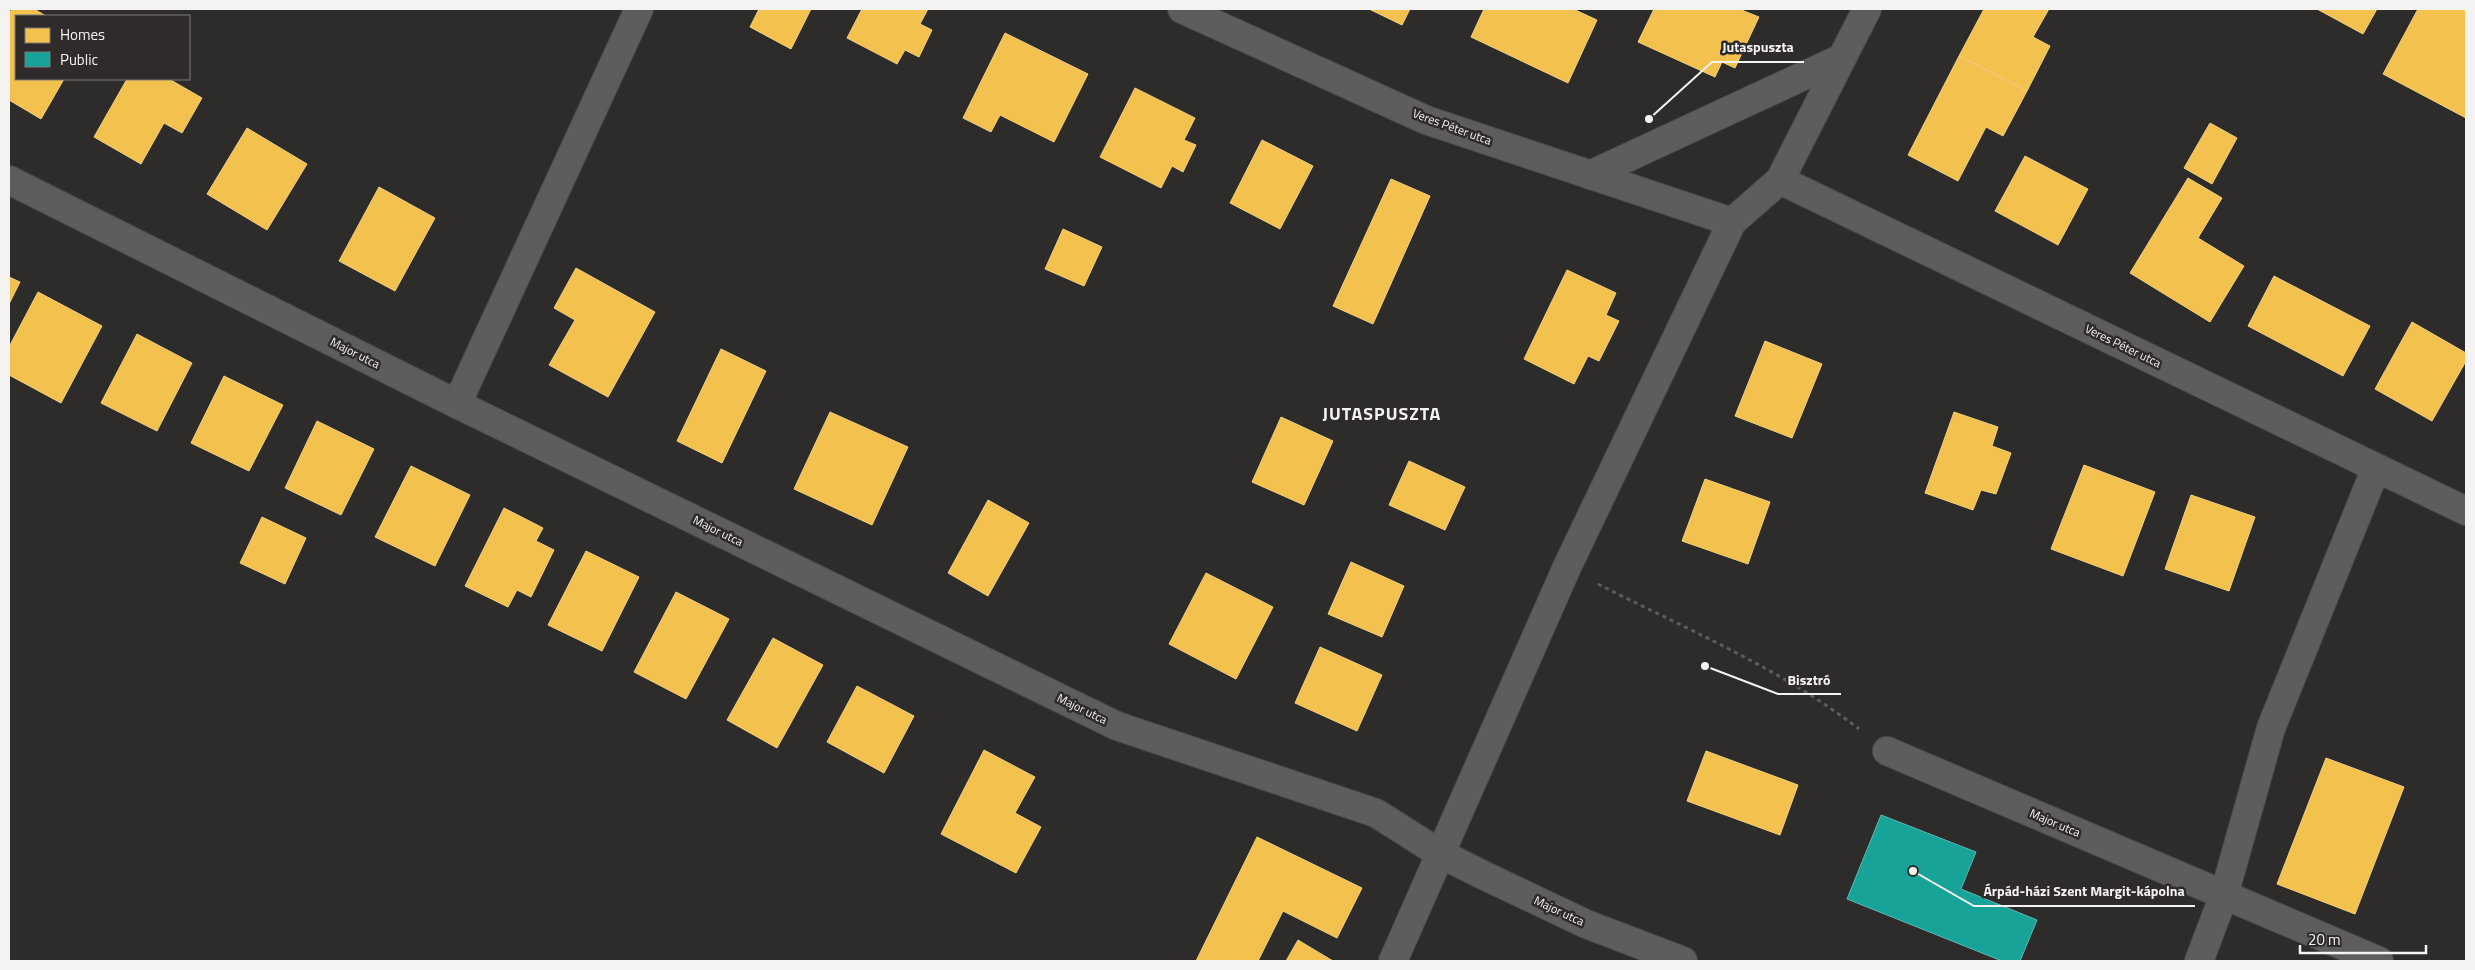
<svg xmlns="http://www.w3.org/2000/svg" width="2475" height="970" font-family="'Titillium Web',sans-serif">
  <rect width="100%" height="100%" fill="#2e2c2b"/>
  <g fill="#f2c14e" stroke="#f3d07f">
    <polygon points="12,9 34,9 46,16 16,16 16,79 64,79 41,119 9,100 9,14"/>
    <polygon points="759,9 811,9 791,49 750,27"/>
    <polygon points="862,9 928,9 920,24 932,30 919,57 905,50 897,64 847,38"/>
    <polygon points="1369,9 1410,9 1402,25"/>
    <polygon points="1484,9 1573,9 1597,20 1568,83 1471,37"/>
    <polygon points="1654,9 1739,9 1759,17 1735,68 1722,62 1715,77 1638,42"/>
    <polygon points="1984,9 2049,9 2033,37 2050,46 2027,91 1959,56"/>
    <polygon points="2317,9 2377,9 2363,34"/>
    <polygon points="2418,9 2466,9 2466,118 2383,74"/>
    <polygon points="1005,33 1088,74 1054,142 1000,115 991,132 963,118"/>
    <polygon points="1959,56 2027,91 2003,136 1986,127 1958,181 1908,155"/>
    <polygon points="127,79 169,79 202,98 182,133 164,123 141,164 94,137"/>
    <polygon points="1135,88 1195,118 1184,140 1196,145 1183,172 1172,166 1161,188 1100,157"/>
    <polygon points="2210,123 2237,138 2212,184 2184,168"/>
    <polygon points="247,128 307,164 267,230 207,194"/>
    <polygon points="1262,140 1313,166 1280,229 1230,203"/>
    <polygon points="2025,156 2088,189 2058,245 1995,211"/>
    <polygon points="2188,178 2222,198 2198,238 2244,266 2210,322 2130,273"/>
    <polygon points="1391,179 1430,196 1373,324 1333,306"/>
    <polygon points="379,187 435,218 395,291 339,261"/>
    <polygon points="1063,229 1102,247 1084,286 1045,269"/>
    <polygon points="576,268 655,312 608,397 549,365 575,320 554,308"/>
    <polygon points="1567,270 1616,293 1606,315 1619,321 1599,361 1588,356 1574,384 1524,359"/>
    <polygon points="2274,276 2370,326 2343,376 2248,326"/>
    <polygon points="9,277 20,282 9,304"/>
    <polygon points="38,292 102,326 61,403 9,375 9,347"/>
    <polygon points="2412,322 2466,353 2466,361 2432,421 2375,389"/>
    <polygon points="137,334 192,363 157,431 101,403"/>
    <polygon points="1765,341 1822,364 1792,438 1735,416"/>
    <polygon points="721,349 766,371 722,463 677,441"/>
    <polygon points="224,376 283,405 249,471 191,443"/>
    <polygon points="830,412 908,447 872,525 794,489"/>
    <polygon points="1954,412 1998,427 1992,446 2011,453 1996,494 1981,490 1973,510 1925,493"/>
    <polygon points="1281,417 1333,441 1304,505 1252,482"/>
    <polygon points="317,421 374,449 341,515 285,488"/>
    <polygon points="1409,461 1465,487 1445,530 1389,505"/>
    <polygon points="2084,465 2155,492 2123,576 2051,549"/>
    <polygon points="411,466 470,495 435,566 375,537"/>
    <polygon points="1705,479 1770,502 1748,564 1682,541"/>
    <polygon points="2191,495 2255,517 2229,591 2165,569"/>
    <polygon points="988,500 1029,523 988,596 948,573"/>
    <polygon points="504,508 543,528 536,541 554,550 531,597 517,590 508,607 465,586"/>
    <polygon points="262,517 306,538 285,584 240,563"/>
    <polygon points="586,551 639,577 602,651 548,625"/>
    <polygon points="1351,562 1404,586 1382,637 1328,614"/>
    <polygon points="1206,573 1273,607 1236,679 1169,644"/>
    <polygon points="676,592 729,619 686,699 634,672"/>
    <polygon points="773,638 823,665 777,748 727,720"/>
    <polygon points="1320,647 1382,675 1357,731 1295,703"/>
    <polygon points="857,686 914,716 884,773 827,742"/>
    <polygon points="984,750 1035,777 1015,813 1041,827 1016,873 941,834"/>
    <polygon points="1706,751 1798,785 1780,835 1687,801"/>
    <polygon points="2326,758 2404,787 2355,914 2277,884"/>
    <polygon points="1257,837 1362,888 1337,938 1283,911 1258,961 1196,961"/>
    <polygon points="1298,940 1333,961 1286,961"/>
  </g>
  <polygon fill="#17a398" stroke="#5abbb3" points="1881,815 1976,852 1961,889 2037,920 2020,961 2002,961 1847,899"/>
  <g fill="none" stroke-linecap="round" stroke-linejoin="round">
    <g stroke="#4b4948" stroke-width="30">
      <g id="minor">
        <polyline points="1182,9 1426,120 1732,222"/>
        <polyline points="1590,175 1842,58"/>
        <polyline points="9,180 457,404 1117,726 1376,813 1439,853 1483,875 1586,924 1683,961"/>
        <polyline points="1780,180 2466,511"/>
        <polyline points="457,404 639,9"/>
        <polyline points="1887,751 2379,961"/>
        <polyline points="1393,961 1567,567 1732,222 1780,180 1867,9"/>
        <polyline points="2199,961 2224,895 2271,728 2376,468"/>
      </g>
    </g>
    <path stroke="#5d5c5b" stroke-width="3" stroke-dasharray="4 4" stroke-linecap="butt" d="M1598 584C1686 629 1780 668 1859 729"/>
    <use href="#minor" stroke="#5e5d5c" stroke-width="28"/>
  </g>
  <g text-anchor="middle" stroke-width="5" stroke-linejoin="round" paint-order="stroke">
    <g font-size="12" fill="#f5f3f1" stroke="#2f2b2a">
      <text transform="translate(1452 127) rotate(20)" y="4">Veres Péter utca</text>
      <text transform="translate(2123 346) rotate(26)" y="4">Veres Péter utca</text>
      <text transform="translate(355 353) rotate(27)" y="4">Major utca</text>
      <text transform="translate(718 531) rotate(26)" y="4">Major utca</text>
      <text transform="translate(1082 709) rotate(26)" y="4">Major utca</text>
      <text transform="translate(2055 823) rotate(23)" y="4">Major utca</text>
      <text transform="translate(1559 911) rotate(25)" y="4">Major utca</text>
    </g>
    <g font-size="18" font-weight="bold" letter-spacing="1" fill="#f5f3f1" stroke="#2f2b2a">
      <text x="1382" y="420">JUTASPUSZTA</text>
    </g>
  </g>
  <path fill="none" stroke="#f5f3f1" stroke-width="2" d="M1649 119L1712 62H1804M1705 666L1778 694H1841M1913 871L1974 906H2195"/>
  <g fill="#f5f3f1" stroke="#2f2b2a" stroke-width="2">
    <circle cx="1649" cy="119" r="5"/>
    <circle cx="1705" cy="666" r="5"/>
    <circle cx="1913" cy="871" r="5"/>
  </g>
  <g font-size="14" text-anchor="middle" font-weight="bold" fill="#f5f3f1" stroke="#2f2b2a" stroke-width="5" stroke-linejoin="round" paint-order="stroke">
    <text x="1758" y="52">Jutaspuszta</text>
    <text x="1809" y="685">Bisztró</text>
    <text x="2084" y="896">Árpád-házi Szent Margit-kápolna</text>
  </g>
  <rect width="2475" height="970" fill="none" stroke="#f5f3f1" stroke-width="20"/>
  <rect x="15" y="15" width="175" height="65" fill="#2f2b2a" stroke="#7e7b7a"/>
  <rect x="25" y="28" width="25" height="15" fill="#f2c14e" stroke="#7e7b7a"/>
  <text x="60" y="40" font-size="15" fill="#f5f3f1">Homes</text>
  <rect x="25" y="52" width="25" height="15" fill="#17a398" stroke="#7e7b7a"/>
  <text x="60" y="65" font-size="15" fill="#f5f3f1">Public</text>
  <path d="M2300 945v8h126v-8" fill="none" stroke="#f5f3f1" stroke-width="2.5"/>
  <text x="2308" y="945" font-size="15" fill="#f5f3f1" stroke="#2f2b2a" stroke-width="4" paint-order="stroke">20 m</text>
</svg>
